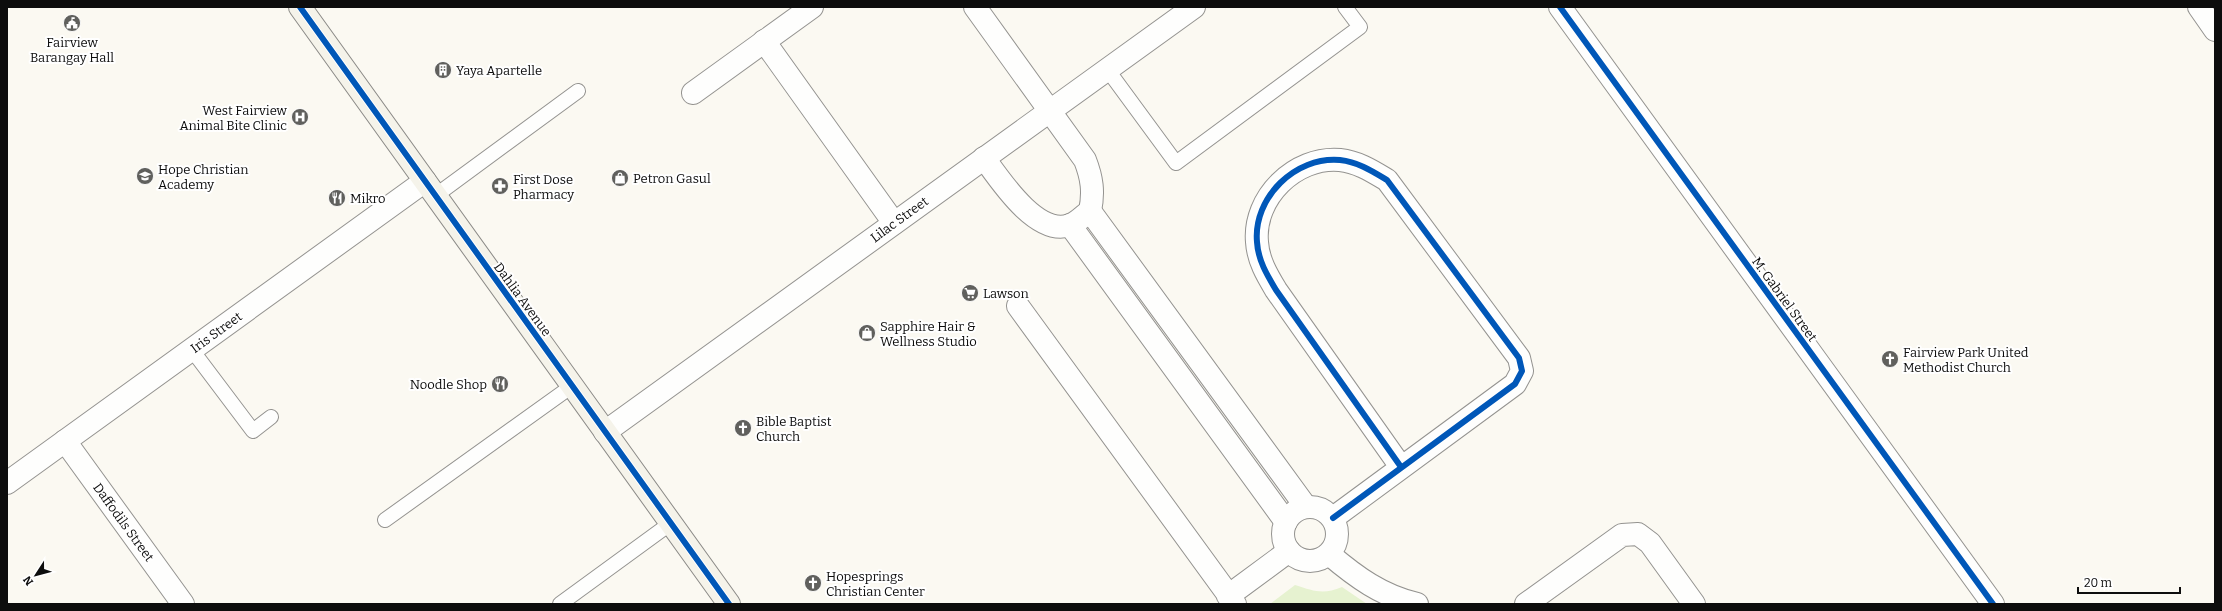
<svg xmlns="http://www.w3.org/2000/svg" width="2222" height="611" font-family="Bitter,serif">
  <rect width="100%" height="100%" fill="#fbf9f2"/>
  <path fill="#e6f2d0" d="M1295 585C1314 591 1323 595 1342 587L1367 604H1270Z"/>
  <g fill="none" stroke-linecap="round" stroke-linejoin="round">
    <g stroke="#949390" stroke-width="16">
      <g id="lane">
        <polyline points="1107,69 1176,163 1360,27 1345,7"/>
        <polyline points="435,196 578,91"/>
        <polyline points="192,350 253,431 271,417"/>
        <polyline points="385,520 572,386"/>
        <polyline points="560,604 671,523"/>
      </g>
    </g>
    <g stroke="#949390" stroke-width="24">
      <g id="street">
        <path d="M975 7 1085 160C1092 178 1094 192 1090 211 1084 215 1077 223 1070 225 1037 237 1000 180 984 158"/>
        <polyline points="1560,7 1993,604"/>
        <polyline points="2199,7 2215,30"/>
        <polyline points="764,41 894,223"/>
        <polyline points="693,93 812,7"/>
        <polyline points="1090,211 1306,507"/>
        <polyline points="1070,225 1286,522"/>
        <polyline points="1018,306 1235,604"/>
        <polyline points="605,432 1194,7"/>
        <polyline points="65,441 183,604"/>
        <polyline points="7,483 425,181"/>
        <circle cx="1310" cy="534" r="27"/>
        <path d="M1333 518 1515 384 1522 371 1519 358 1387 180C1372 171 1358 162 1340 160 1295 156 1253 198 1257 242 1258 260 1267 275 1276 290L1401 467"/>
        <path d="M1329 554C1356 577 1382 596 1417 604"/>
        <polyline points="1228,596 1289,551"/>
        <polyline points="1526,604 1622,535 1638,534 1650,543 1694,604"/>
      </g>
    </g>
    <g stroke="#8b8a87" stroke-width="24">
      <polyline id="secondary" points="300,7 729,604"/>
    </g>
    <use href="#lane" stroke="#fefefd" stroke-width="14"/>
    <use href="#street" stroke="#fefefd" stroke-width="22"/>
    <use href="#secondary" stroke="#f5f3ea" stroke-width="22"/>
    <g stroke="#fff" stroke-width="8">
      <g id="cycleway">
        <polyline points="300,7 729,604"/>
        <polyline points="1560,7 1993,604"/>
        <path d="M1333 518 1515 384 1522 371 1519 358 1387 180C1372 171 1358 162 1340 160 1295 156 1253 198 1257 242 1258 260 1267 275 1276 290L1401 467"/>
      </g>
    </g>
    <use href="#cycleway" stroke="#0057b8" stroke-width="6"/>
  </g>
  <defs>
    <g id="civic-disc" transform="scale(0.9)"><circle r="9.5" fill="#60605d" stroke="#fff"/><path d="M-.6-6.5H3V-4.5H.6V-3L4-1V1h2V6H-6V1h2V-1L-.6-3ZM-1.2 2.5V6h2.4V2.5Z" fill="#fff"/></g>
    <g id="building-disc" transform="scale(0.9)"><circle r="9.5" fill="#60605d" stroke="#fff"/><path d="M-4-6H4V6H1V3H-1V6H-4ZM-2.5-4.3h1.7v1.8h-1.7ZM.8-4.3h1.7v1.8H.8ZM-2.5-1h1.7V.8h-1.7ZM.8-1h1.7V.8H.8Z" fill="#fff"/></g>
    <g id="hospital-disc" transform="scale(0.9)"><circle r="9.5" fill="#60605d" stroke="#fff"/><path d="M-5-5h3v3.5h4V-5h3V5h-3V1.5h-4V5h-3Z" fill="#fff"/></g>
    <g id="school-disc" transform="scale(0.9)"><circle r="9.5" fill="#60605d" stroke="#fff"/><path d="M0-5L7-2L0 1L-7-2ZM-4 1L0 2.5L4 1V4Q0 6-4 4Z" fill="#fff"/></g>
    <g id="shop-disc" transform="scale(0.9)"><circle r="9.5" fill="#60605d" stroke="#fff"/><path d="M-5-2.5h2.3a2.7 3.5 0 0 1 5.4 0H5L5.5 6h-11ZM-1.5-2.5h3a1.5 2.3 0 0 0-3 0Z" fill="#fff"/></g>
    <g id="pharmacy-disc" transform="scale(0.9)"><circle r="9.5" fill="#60605d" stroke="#fff"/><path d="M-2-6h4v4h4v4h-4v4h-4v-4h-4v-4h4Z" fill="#fff"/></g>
    <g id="restaurant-disc" transform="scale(0.9)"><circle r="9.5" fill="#60605d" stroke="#fff"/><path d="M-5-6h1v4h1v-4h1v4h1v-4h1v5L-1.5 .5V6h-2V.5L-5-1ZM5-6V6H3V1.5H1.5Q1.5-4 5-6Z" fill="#fff"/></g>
    <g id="supermarket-disc" transform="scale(0.9)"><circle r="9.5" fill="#60605d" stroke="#fff"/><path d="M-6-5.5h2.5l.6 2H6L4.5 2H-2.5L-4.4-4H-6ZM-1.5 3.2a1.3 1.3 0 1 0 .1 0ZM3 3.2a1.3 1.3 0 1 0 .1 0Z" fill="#fff"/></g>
    <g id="church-disc" transform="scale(0.9)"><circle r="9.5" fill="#60605d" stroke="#fff"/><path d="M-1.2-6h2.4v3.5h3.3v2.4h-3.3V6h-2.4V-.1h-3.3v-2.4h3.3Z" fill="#fff"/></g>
  </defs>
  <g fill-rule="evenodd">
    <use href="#civic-disc" x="72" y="23"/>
    <use href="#building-disc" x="443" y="70"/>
    <use href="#hospital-disc" x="300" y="117"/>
    <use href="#school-disc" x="145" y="176"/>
    <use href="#shop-disc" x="620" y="178"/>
    <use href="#pharmacy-disc" x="500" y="186"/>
    <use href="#restaurant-disc" x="337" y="198"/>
    <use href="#supermarket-disc" x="970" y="293"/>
    <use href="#shop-disc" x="867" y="333"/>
    <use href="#church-disc" x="1890" y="359"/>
    <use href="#restaurant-disc" x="500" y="384"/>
    <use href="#church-disc" x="743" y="428"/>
    <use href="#church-disc" x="813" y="583"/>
  </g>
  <g text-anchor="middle" stroke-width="4" stroke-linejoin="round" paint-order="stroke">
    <g font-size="13" fill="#0d0d0d" stroke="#fff" text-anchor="start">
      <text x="72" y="47" text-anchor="middle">Fairview<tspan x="72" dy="15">Barangay Hall</tspan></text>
      <text x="456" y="75">Yaya Apartelle</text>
      <text x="287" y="115" text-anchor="end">West Fairview<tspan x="287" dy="15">Animal Bite Clinic</tspan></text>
      <text x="158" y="174">Hope Christian<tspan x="158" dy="15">Academy</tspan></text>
      <text x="633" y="183">Petron Gasul</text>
      <text x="513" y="184">First Dose<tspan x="513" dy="15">Pharmacy</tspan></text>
      <text x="350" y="203">Mikro</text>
      <text x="983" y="298">Lawson</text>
      <text x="880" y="331">Sapphire Hair &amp;<tspan x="880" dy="15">Wellness Studio</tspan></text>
      <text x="1903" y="357">Fairview Park United<tspan x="1903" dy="15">Methodist Church</tspan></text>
      <text x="487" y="389" text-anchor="end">Noodle Shop</text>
      <text x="756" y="426">Bible Baptist<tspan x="756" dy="15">Church</tspan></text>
      <text x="826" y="581">Hopesprings<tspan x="826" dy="15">Christian Center</tspan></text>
    </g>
    <g font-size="13" fill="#0d0d0d" stroke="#fff">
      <text transform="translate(899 219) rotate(-36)" y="5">Lilac Street</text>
      <text transform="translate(523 299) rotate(54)" y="5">Dahlia Avenue</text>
      <text transform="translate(1785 299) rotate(54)" y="5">M. Gabriel Street</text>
      <text transform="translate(216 332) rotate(-36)" y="5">Iris Street</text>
      <text transform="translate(124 522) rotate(54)" y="5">Daffodils Street</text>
    </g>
  </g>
  <rect width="2222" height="611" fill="none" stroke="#0d0d0d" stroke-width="16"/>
  <g transform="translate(36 575) rotate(234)" stroke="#ffffff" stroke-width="3" paint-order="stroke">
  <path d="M0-3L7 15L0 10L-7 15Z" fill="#0d0d0d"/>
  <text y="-6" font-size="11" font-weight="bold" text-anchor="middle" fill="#0d0d0d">N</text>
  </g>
  <path d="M2078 587v6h102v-6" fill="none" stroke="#0d0d0d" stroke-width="2"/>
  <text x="2084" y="587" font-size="12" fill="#0d0d0d" stroke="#ffffff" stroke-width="3" paint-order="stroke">20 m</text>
</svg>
